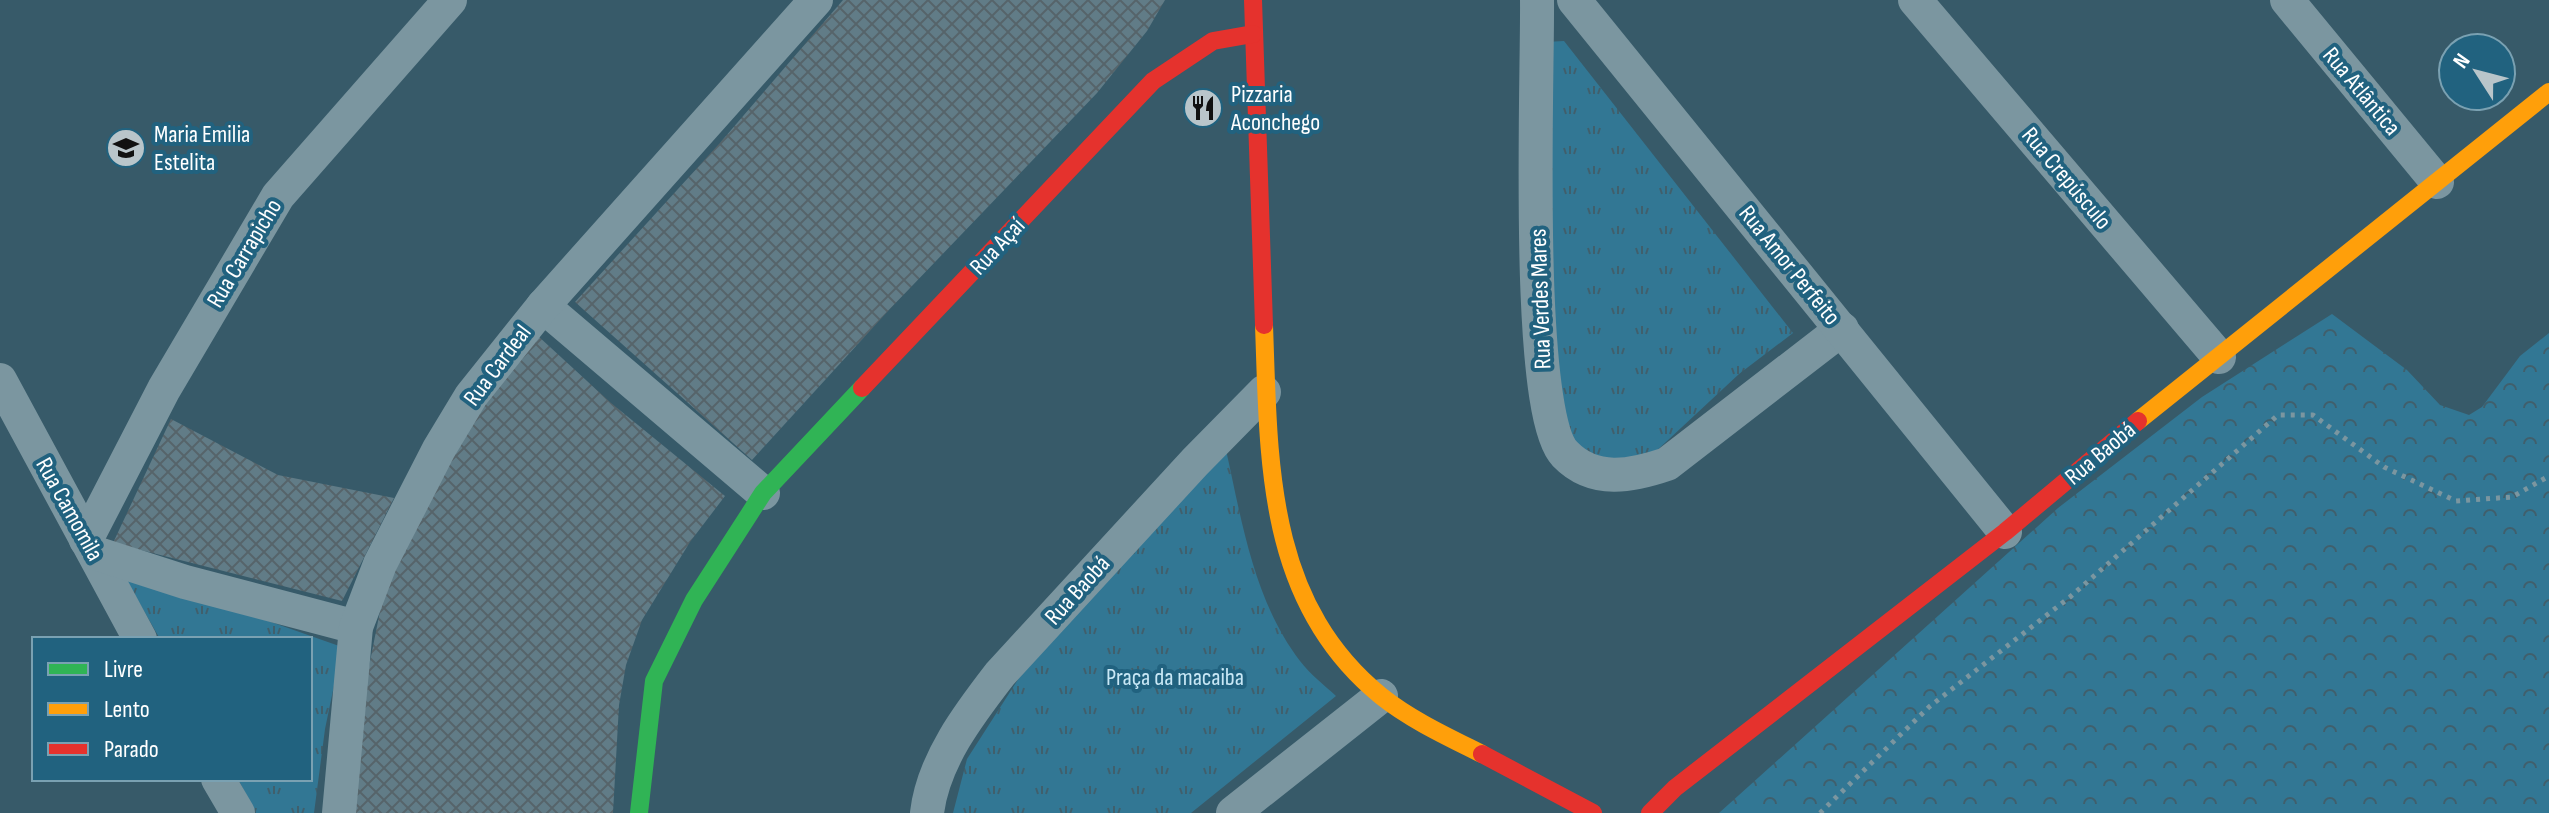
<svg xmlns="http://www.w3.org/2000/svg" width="2549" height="813" font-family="'Sofia Sans Condensed',sans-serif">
  <defs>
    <pattern id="forest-crowns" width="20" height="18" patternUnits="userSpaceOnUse" patternTransform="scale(2)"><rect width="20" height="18" fill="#327794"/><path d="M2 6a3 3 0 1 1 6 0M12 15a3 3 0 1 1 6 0" fill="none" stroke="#405f6c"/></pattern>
    <pattern id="park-tufts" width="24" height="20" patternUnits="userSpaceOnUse" patternTransform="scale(2)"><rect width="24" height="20" fill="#327794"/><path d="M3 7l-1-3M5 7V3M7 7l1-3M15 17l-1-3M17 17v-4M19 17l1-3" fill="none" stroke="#405f6c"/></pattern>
    <pattern id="building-cross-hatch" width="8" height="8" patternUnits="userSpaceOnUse" patternTransform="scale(2)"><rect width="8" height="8" fill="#617c87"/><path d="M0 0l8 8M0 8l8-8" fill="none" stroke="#56646a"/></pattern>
  </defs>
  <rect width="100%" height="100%" fill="#375a69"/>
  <polygon fill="url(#forest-crowns)" points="2332,314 2407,370 2440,405 2469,415 2482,407 2520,356 2549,333 2549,813 1719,813 2058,508 2202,397"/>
  <g fill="url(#park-tufts)">
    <polygon points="1564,41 1793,333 1739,374 1653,454 1600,466 1570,453 1556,404 1546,42"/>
    <path d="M1226 450C1242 522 1254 601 1300 661 1310 674 1324 685 1336 696L1191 813H953L967 759 1019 678Z"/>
    <polygon points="120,569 342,647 325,729 314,813 256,813 238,779 310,779 310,639 160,639"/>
  </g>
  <g fill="url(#building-cross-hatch)">
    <polygon points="843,0 1165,0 1147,31 1097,93 889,310 752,460 575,302 719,144"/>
    <polygon points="538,336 611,403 725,496 690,542 642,620 626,665 619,705 613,813 347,813 355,737 386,581 487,394"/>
    <polygon points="171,419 278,475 394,498 342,601 113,543"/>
  </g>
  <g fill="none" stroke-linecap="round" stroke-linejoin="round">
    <polyline stroke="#7b96a0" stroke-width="5" stroke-dasharray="4 6" stroke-linecap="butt" points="1820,813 1929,707 2070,597 2278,415 2313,415 2384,467 2456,501 2512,497 2549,476"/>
    <g stroke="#7b96a0" stroke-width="34">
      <path d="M1537 0C1538 75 1524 412 1565 454 1594 484 1632 476 1667 464L1842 329"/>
      <polyline points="1574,0 2005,532"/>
      <polyline points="1915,0 2219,357"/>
      <polyline points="2287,0 2437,182"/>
      <polyline points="543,306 763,493"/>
      <polyline points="0,380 140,639"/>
      <polyline points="86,540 164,389 278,196 450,0"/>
      <polyline points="95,553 185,582 356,627"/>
      <polyline points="218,779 238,813"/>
      <polyline points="339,813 356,627 380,564 439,449 471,396 543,306 816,0"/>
      <path d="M927 813C933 761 969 714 1000 674L1195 462 1264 392"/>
      <polyline points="1233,813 1381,696"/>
    </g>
    <polyline stroke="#30b455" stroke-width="18" points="639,813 654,681 694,600 763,493 862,388"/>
    <g stroke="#ff9f0a" stroke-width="18">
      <path d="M1264 325C1269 460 1265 602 1381 696 1411 720 1448 737 1482 754"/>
      <polyline points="2138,421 2549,92"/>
    </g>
    <g stroke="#e5322d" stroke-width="18">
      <polyline points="1253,0 1264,325"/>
      <polyline points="862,388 1153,81 1213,41 1253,34"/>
      <polyline points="1482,754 1593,813"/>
      <polyline points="1650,813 1675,788 2005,532 2138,421"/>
    </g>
  </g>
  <defs>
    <g id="restaurant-disc" transform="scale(2)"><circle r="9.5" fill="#b9c5ca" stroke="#21627f"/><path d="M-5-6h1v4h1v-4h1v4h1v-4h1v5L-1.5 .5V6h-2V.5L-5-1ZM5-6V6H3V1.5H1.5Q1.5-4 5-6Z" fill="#111"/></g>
    <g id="school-disc" transform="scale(2)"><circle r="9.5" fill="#b9c5ca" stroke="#21627f"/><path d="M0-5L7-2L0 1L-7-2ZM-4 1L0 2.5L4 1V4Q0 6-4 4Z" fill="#111"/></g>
  </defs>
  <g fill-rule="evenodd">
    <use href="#restaurant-disc" x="1203" y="108"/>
    <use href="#school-disc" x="126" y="148"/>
  </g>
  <g text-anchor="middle" stroke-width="8" stroke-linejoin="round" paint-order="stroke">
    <g font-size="24" fill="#fff" stroke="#21627f">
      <text transform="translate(2362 91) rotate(50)" y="8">Rua Atlântica</text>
      <text transform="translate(2067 178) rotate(50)" y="8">Rua Crepúsculo</text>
      <text transform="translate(997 246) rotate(-47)" y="8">Rua Açaí</text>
      <text transform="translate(244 253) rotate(-59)" y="8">Rua Carrapicho</text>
      <text transform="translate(1790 265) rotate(51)" y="8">Rua Amor Perfeito</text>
      <text transform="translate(1540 299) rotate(-92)" y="8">Rua Verdes Mares</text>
      <text transform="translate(497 365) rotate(-53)" y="8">Rua Cardeal</text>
      <text transform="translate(2100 453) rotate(-40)" y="8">Rua Baobá</text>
      <text transform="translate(70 509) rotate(61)" y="8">Rua Camomila</text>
      <text transform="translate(1077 590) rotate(-48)" y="8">Rua Baobá</text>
    </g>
    <g font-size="24" fill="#fff" stroke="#21627f" text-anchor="start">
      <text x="1231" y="102">Pizzaria<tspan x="1231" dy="28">Aconchego</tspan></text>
      <text x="154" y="142">Maria Emilia<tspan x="154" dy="28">Estelita</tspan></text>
    </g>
    <g font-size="24" fill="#c9e8f6" stroke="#21627f">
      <text x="1175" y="685">Praça da macaiba</text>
    </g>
  </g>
  <rect x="32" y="637" width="280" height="144" fill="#21627f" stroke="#7aa1b2" stroke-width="2"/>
  <rect x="48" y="663" width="40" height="12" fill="#30b455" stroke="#7aa1b2" stroke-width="2"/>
  <text x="104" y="677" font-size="24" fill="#ffffff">Livre</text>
  <rect x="48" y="703" width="40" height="12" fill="#ff9f0a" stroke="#7aa1b2" stroke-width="2"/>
  <text x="104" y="717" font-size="24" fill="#ffffff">Lento</text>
  <rect x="48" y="743" width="40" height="12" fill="#e5322d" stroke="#7aa1b2" stroke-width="2"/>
  <text x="104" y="757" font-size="24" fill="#ffffff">Parado</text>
  <g transform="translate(2477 72) rotate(306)"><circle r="38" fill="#21627f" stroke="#7aa1b2" stroke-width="2"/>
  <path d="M0-6L14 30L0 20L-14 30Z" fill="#b9c5ca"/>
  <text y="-12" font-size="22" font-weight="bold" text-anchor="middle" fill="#ffffff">N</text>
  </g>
</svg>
